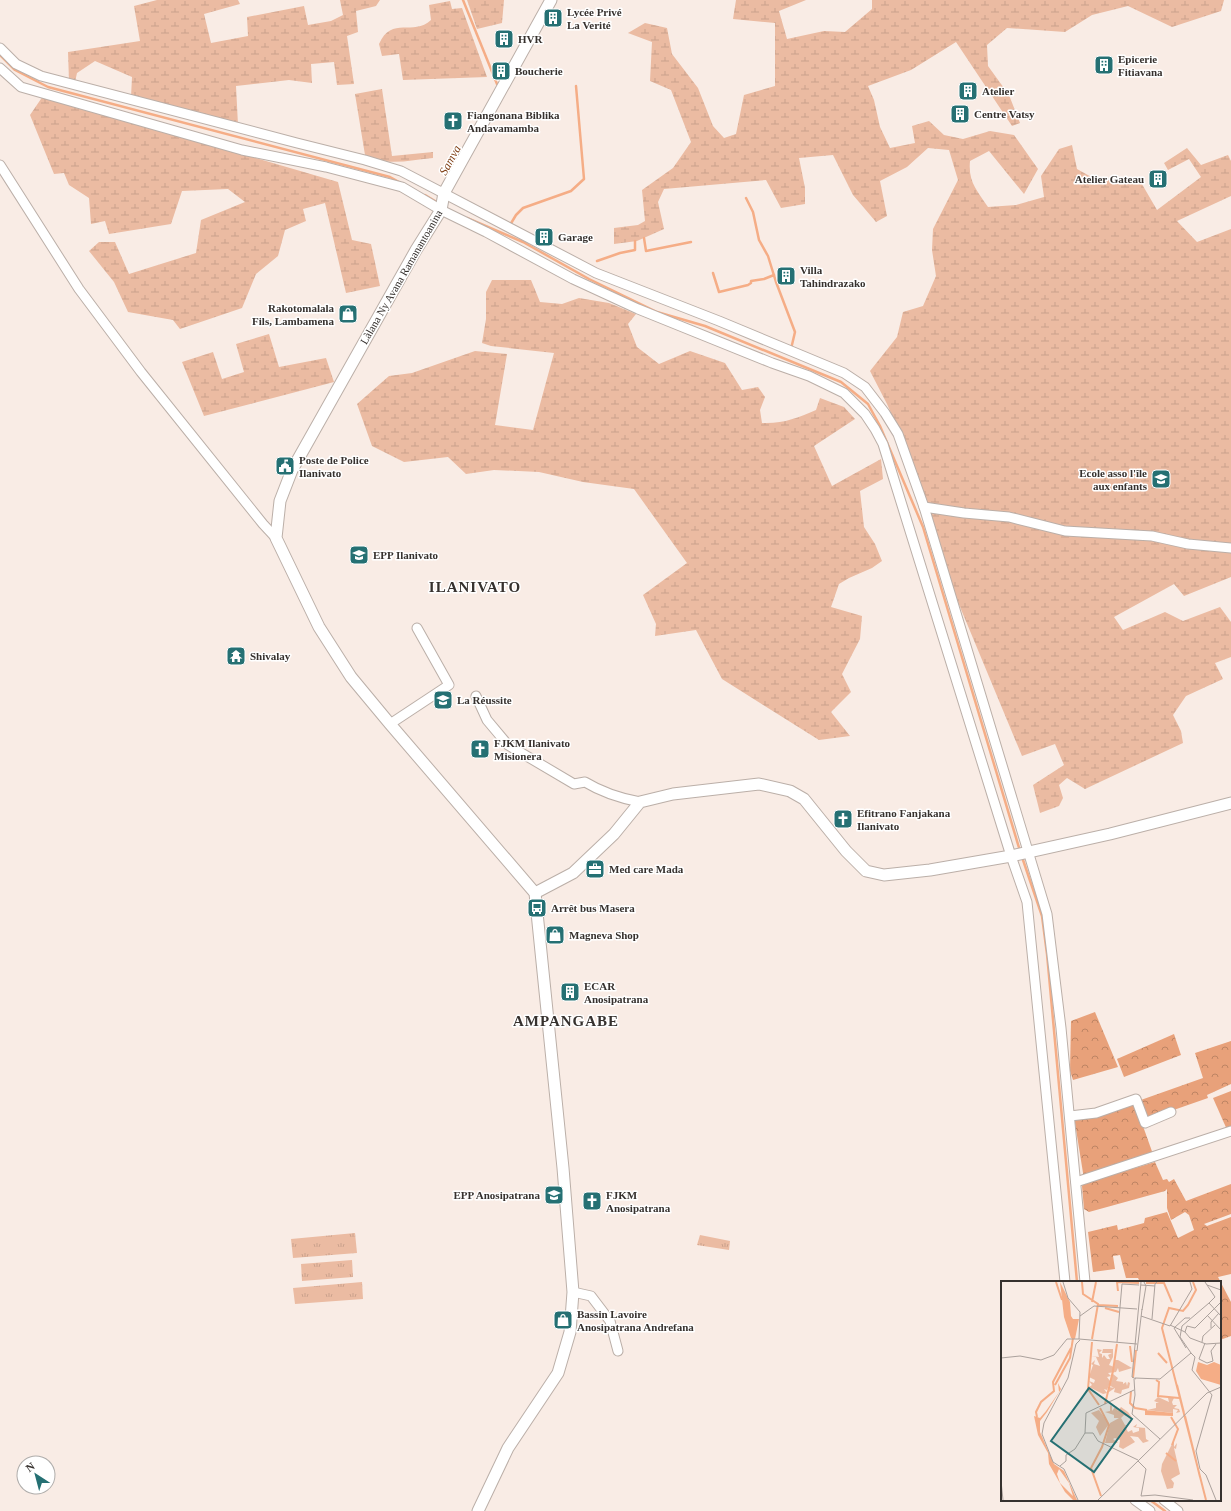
<svg xmlns="http://www.w3.org/2000/svg" width="1231" height="1511" font-family="Georgia,serif">
  <defs>
    <pattern id="grass-tufts" width="24" height="20" patternUnits="userSpaceOnUse"><rect width="24" height="20" fill="#ebbba2"/><path d="M3 7l-1-3M5 7V3M7 7l1-3M15 17l-1-3M17 17v-4M19 17l1-3" fill="none" stroke="#caa18c"/></pattern>
    <pattern id="forest-crowns" width="20" height="18" patternUnits="userSpaceOnUse"><rect width="20" height="18" fill="#e8a17a"/><path d="M2 6a3 3 0 1 1 6 0M12 15a3 3 0 1 1 6 0" fill="none" stroke="#bd8464"/></pattern>
    <pattern id="wetland-marsh" width="20" height="14" patternUnits="userSpaceOnUse"><rect width="20" height="14" fill="#ebbba2"/><path d="M1 5h8M5 5V1M11 12h8M15 12V8" fill="none" stroke="#caa18c"/></pattern>
  </defs>
  <rect width="100%" height="100%" fill="#f9ece5"/>
  <g fill="url(#grass-tufts)">
    <polygon points="355,1233 357,1253 293,1258 291,1239"/>
    <polygon points="700,1235 730,1241 729,1250 697,1245"/>
    <polygon points="352,1260 353,1277 302,1281 301,1264"/>
    <polygon points="362,1282 363,1299 295,1304 293,1288"/>
  </g>
  <g fill="url(#forest-crowns)">
    <polygon points="1095,1012 1118,1067 1073,1080 1070,1071 1071,1021"/>
    <polygon points="1174,1034 1181,1055 1124,1077 1117,1059"/>
    <polygon points="1231,1041 1231,1084 1207,1095 1208,1098 1145,1120 1138,1101 1203,1078 1195,1053"/>
    <polygon points="1231,1091 1231,1131 1228,1132 1213,1098"/>
    <polygon points="1134,1101 1154,1157 1084,1179 1074,1117"/>
    <polygon points="1155,1162 1163,1180 1167,1179 1169,1182 1174,1179 1186,1201 1231,1184 1231,1214 1204,1224 1207,1226 1231,1217 1231,1274 1218,1277 1231,1302 1231,1336 1220,1340 1220,1282 1140,1282 1138,1278 1126,1278 1120,1255 1113,1256 1115,1269 1093,1272 1088,1232 1117,1225 1118,1230 1144,1223 1145,1218 1167,1212 1178,1238 1194,1230 1189,1215 1185,1212 1171,1220 1167,1208 1167,1189 1165,1191 1089,1212 1084,1209 1082,1186 1084,1182 1091,1181"/>
  </g>
  <g fill="url(#wetland-marsh)">
    <polygon points="157,0 238,0 240,4 204,14 211,43 248,36 247,17 304,6 308,25 331,21 343,15 340,0 380,0 376,6 356,11 358,32 347,36 354,84 337,85 334,62 311,64 312,83 289,80 236,86 238,125 131,97 132,77 95,61 77,73 75,82 69,81 68,52 140,41 134,6"/>
    <polygon points="467,0 504,0 502,23 477,29"/>
    <path d="M736 0H806L779 11 787 39 824 31 845 32 872 9V0H1224L1221 11 1172 27 1128 6 1092 15 1065 32 1007 28 987 45 988 66 1009 95 1020 123 1012 126 956 42 911 70 868 86 874 100 880 127 890 148 915 143 912 126 929 121 944 135 963 139 990 131 1014 135 1038 169 1024 194 989 151 970 161C968 182 977 190 988 207L1016 205 1044 197 1041 176 1059 149 1072 145 1077 169 1095 179 1108 180 1139 179 1157 210 1201 177 1189 159 1168 170 1164 163 1187 148 1201 165 1228 155 1231 161V196L1177 221 1197 242 1231 229V577L1184 596 1174 584 1114 617 1123 630 1165 612 1183 621 1220 607 1231 622V657L1215 663 1223 679 1186 696 1173 715 1181 731 1183 743 1085 789 1067 778 1059 785 1063 798 1059 806 1040 813 1033 785 1064 765 1055 744 1022 756 953 590 908 452 887 404 870 371 897 337 903 312 923 306 936 276 932 250 933 229 958 180 949 150 928 148 907 167 880 181 887 216 876 222 853 195 833 155 799 158 805 188V204L781 208 766 180 664 189 658 202 664 229 637 241 614 244V228L638 225 645 221 642 190 673 168 691 142 671 90 650 81 652 42 628 33 645 23 667 28 672 54 698 88 713 126 724 138 736 134 744 95 775 86V23L733 19Z"/>
    <path d="M450 1 452 9 462 8 487 77 403 80 399 54 382 56 379 44C392 15 413 37 431 20L429 5Z"/>
    <path d="M382 89 392 156 433 152V158C411 160 385 167 365 155L355 94Z"/>
    <polygon points="43,96 338,182 352,240 371,244 380,286 346,293 325,203 303,209 306,221 285,230 278,256 256,274 242,308 180,329 173,320 128,312 114,282 89,251 99,242 115,242 129,274 196,253 201,220 245,202 228,189 182,191 171,224 109,234 105,221 91,224 89,198 69,185 64,173 54,174 30,115"/>
    <path d="M492 280H531L540 302 562 304 579 298 609 303 636 314 628 324 637 347 659 364 690 351 725 363 742 390 758 387 765 397 760 410 762 423C783 424 797 418 816 410L820 398 844 407 855 419 814 446 832 486 881 459 883 479 860 491 864 527 875 544 882 561 872 568 849 578 839 584 831 607 862 616 860 639 842 674 851 692 831 712 850 736 819 740 722 679 696 630 655 636 656 624 643 595 687 563 634 489 583 482 539 472 494 470 466 474 448 457 404 462 372 446 357 404 389 376 412 373 475 351 507 354 495 425 533 430 554 353 491 346 482 343 486 319V292Z"/>
    <polygon points="269,334 279,367 326,358 334,382 204,416 182,362 213,352 222,379 244,372 236,344"/>
  </g>
  <g fill="none" stroke-linecap="round" stroke-linejoin="round">
    <g stroke="#f5ad86" stroke-width="2.5">
      <polyline points="463,0 497,84"/>
      <polyline points="0,55 15,70 48,87 390,177 399,182"/>
      <polyline points="425,195 440,204"/>
      <polyline points="746,198 753,212 759,240 768,256 776,282 795,332 791,349"/>
      <polyline points="467,218 523,242 589,279 657,312 705,326 841,382 868,404 880,426 923,527 1020,851"/>
      <polyline points="510,225 516,215 523,208 571,191 584,179 576,86"/>
      <polyline points="644,238 646,251 691,242"/>
      <polyline points="597,261 620,253 635,250 635,241"/>
      <polyline points="713,273 719,292 748,285 751,283 751,281 764,279 774,275"/>
      <polyline points="1022,857 1042,916 1047,954 1077,1282"/>
      <polyline points="1150,1500 1165,1511"/>
    </g>
    <g stroke="#bbafa8" stroke-width="11">
      <g id="minor">
        <polyline points="0,48 16,64 41,76 297,143 365,160 401,171 596,273 719,321 844,373 865,387 885,413 898,434 924,507 1047,914 1061,1028 1085,1282"/>
        <polyline points="0,68 21,87 242,150 326,167 402,187 441,210 486,232 573,279 638,309 772,363 809,376 844,393 865,414 875,429 883,444 1011,856 1027,902 1065,1282"/>
        <polyline points="0,165 79,289 141,372 263,524 276,538"/>
        <polyline points="924,507 964,513 1009,517 1065,531 1152,536 1188,544 1231,548"/>
        <path d="M476 696 487 720 508 745 574 784 585 782C603 793 619 798 640 802"/>
        <polyline points="390,724 449,685 417,628"/>
        <polyline points="1070,1116 1096,1113 1136,1099 1145,1123 1171,1112"/>
        <polyline points="1076,1182 1231,1131"/>
        <polyline points="573,1292 591,1296 610,1321 618,1351"/>
        <polyline points="1135,1500 1150,1511"/>
        <polyline points="1164,1500 1178,1511"/>
      </g>
    </g>
    <g stroke="#bbafa8" stroke-width="13">
      <g id="tertiary">
        <polyline points="535,893 573,873 614,834 640,802 673,794 759,784 790,791 804,799 846,851 866,871 884,875 930,870 1011,856 1110,834 1231,803"/>
        <polyline points="478,1511 508,1448 558,1373 570,1332 573,1292 563,1168 535,893 390,724 351,677 319,627 276,538 280,501 292,470 416,250 441,210 444,193 551,0"/>
      </g>
    </g>
    <use href="#minor" stroke="#fff" stroke-width="9"/>
    <use href="#tertiary" stroke="#fff" stroke-width="11"/>
  </g>
  <defs>
    <g id="building-square" transform="scale(1)"><rect x="-9" y="-9" width="18" height="18" rx="4" fill="#257073" stroke="#fff"/><path d="M-4-6H4V6H1V3H-1V6H-4ZM-2.5-4.3h1.7v1.8h-1.7ZM.8-4.3h1.7v1.8H.8ZM-2.5-1h1.7V.8h-1.7ZM.8-1h1.7V.8H.8Z" fill="#fff"/></g>
    <g id="church-square" transform="scale(1)"><rect x="-9" y="-9" width="18" height="18" rx="4" fill="#257073" stroke="#fff"/><path d="M-1.2-6h2.4v3.5h3.3v2.4h-3.3V6h-2.4V-.1h-3.3v-2.4h3.3Z" fill="#fff"/></g>
    <g id="shop-square" transform="scale(1)"><rect x="-9" y="-9" width="18" height="18" rx="4" fill="#257073" stroke="#fff"/><path d="M-5-2.5h2.3a2.7 3.5 0 0 1 5.4 0H5L5.5 6h-11ZM-1.5-2.5h3a1.5 2.3 0 0 0-3 0Z" fill="#fff"/></g>
    <g id="civic-square" transform="scale(1)"><rect x="-9" y="-9" width="18" height="18" rx="4" fill="#257073" stroke="#fff"/><path d="M-.6-6.5H3V-4.5H.6V-3L4-1V1h2V6H-6V1h2V-1L-.6-3ZM-1.2 2.5V6h2.4V2.5Z" fill="#fff"/></g>
    <g id="school-square" transform="scale(1)"><rect x="-9" y="-9" width="18" height="18" rx="4" fill="#257073" stroke="#fff"/><path d="M0-5L7-2L0 1L-7-2ZM-4 1L0 2.5L4 1V4Q0 6-4 4Z" fill="#fff"/></g>
    <g id="temple-square" transform="scale(1)"><rect x="-9" y="-9" width="18" height="18" rx="4" fill="#257073" stroke="#fff"/><path d="M0-6L5-2H3V0L6.5 2.5H4V6H1.5V3h-3V6H-4V2.5H-6.5L-3 0V-2H-5Z" fill="#fff"/></g>
    <g id="office-square" transform="scale(1)"><rect x="-9" y="-9" width="18" height="18" rx="4" fill="#257073" stroke="#fff"/><path d="M-6-3h4V-5.5h4V-3h4V5H-6ZM-1-4.5V-3h2v-1.5ZM-6 0V1H6V0Z" fill="#fff"/></g>
    <g id="bus-square" transform="scale(1)"><rect x="-9" y="-9" width="18" height="18" rx="4" fill="#257073" stroke="#fff"/><path d="M-5-6H5V4H4V6H2V4H-2V6H-4V4H-5ZM-3.5-4V0h7V-4ZM-3.5 1.2v1.5H-2V1.2ZM2 1.2v1.5H3.5V1.2Z" fill="#fff"/></g>
  </defs>
  <g fill-rule="evenodd">
    <use href="#building-square" x="553" y="18"/>
    <use href="#building-square" x="504" y="39"/>
    <use href="#building-square" x="1104" y="65"/>
    <use href="#building-square" x="501" y="71"/>
    <use href="#building-square" x="968" y="91"/>
    <use href="#building-square" x="960" y="114"/>
    <use href="#church-square" x="453" y="121"/>
    <use href="#building-square" x="1158" y="179"/>
    <use href="#building-square" x="544" y="237"/>
    <use href="#building-square" x="786" y="276"/>
    <use href="#shop-square" x="348" y="314"/>
    <use href="#civic-square" x="285" y="466"/>
    <use href="#school-square" x="1161" y="479"/>
    <use href="#school-square" x="359" y="555"/>
    <use href="#temple-square" x="236" y="656"/>
    <use href="#school-square" x="443" y="700"/>
    <use href="#church-square" x="480" y="749"/>
    <use href="#church-square" x="843" y="819"/>
    <use href="#office-square" x="595" y="869"/>
    <use href="#bus-square" x="537" y="908"/>
    <use href="#shop-square" x="555" y="935"/>
    <use href="#building-square" x="570" y="992"/>
    <use href="#school-square" x="554" y="1195"/>
    <use href="#church-square" x="592" y="1201"/>
    <use href="#shop-square" x="563" y="1320"/>
  </g>
  <g text-anchor="middle" stroke-width="3" stroke-linejoin="round" paint-order="stroke">
    <g font-size="11" font-weight="bold" fill="#36312e" stroke="#fff" text-anchor="start">
      <text x="567" y="16">Lycée Privé<tspan x="567" dy="13">La Verité</tspan></text>
      <text x="518" y="43">HVR</text>
      <text x="1118" y="63">Epicerie<tspan x="1118" dy="13">Fitiavana</tspan></text>
      <text x="515" y="75">Boucherie</text>
      <text x="982" y="95">Atelier</text>
      <text x="974" y="118">Centre Vatsy</text>
      <text x="467" y="119">Fiangonana Biblika<tspan x="467" dy="13">Andavamamba</tspan></text>
      <text x="1144" y="183" text-anchor="end">Atelier Gateau</text>
      <text x="558" y="241">Garage</text>
      <text x="800" y="274">Villa<tspan x="800" dy="13">Tahindrazako</tspan></text>
      <text x="334" y="312" text-anchor="end">Rakotomalala<tspan x="334" dy="13">Fils, Lambamena</tspan></text>
      <text x="299" y="464">Poste de Police<tspan x="299" dy="13">Ilanivato</tspan></text>
      <text x="1147" y="477" text-anchor="end">Ecole asso l'île<tspan x="1147" dy="13">aux enfants</tspan></text>
      <text x="373" y="559">EPP Ilanivato</text>
      <text x="250" y="660">Shivalay</text>
      <text x="457" y="704">La Réussite</text>
      <text x="494" y="747">FJKM Ilanivato<tspan x="494" dy="13">Misionera</tspan></text>
      <text x="857" y="817">Efitrano Fanjakana<tspan x="857" dy="13">Ilanivato</tspan></text>
      <text x="609" y="873">Med care Mada</text>
      <text x="551" y="912">Arrêt bus Masera</text>
      <text x="569" y="939">Magneva Shop</text>
      <text x="584" y="990">ECAR<tspan x="584" dy="13">Anosipatrana</tspan></text>
      <text x="540" y="1199" text-anchor="end">EPP Anosipatrana</text>
      <text x="606" y="1199">FJKM<tspan x="606" dy="13">Anosipatrana</tspan></text>
      <text x="577" y="1318">Bassin Lavoire<tspan x="577" dy="13">Anosipatrana Andrefana</tspan></text>
    </g>
    <g font-size="11" fill="#36312e" stroke="#fff">
      <text transform="translate(401 277) rotate(-60)" y="4">Làlana Ny Avana Ramanantoanina</text>
    </g>
    <g font-size="12" font-style="italic" fill="#7e3d13" stroke="#fff">
      <text transform="translate(450 160) rotate(-61)" y="4">Samva</text>
    </g>
    <g font-size="15" font-weight="bold" letter-spacing="1" fill="#36312e" stroke="#fff">
      <text x="475" y="592">ILANIVATO</text>
      <text x="566" y="1026">AMPANGABE</text>
    </g>
  </g>
  <g transform="translate(1001 1281)">
    <rect width="220" height="220" fill="#f9ece5"/>
    <path d="M96 68 101 69 98 72 101 73V77L103 74 106 78H109L107 74 111 72H101L102 68H112V76L108 84 113 86 114 79H117L131 87 118 91 117 87 115 91 107 92 110 95 106 96 109 100 112 93 117 97 115 100 122 101V103L125 101 126 105 127 101 129 102 128 107 121 109 120 113 113 111 114 107 108 111V106L113 107 108 104 106 109 103 108 106 112 102 113 88 106 91 104 88 100 93 102 94 99 88 96 92 84 90 83 94 79 93 83 99 85 95 76 90 75 98 76ZM157 116 168 121 167 117H173L171 121 172 124H176L173 127 178 128 179 131 175 132 177 129 172 128V132L146 129 155 127V122H158L153 120ZM109 124 111 125V130L115 125 117 130 120 126 127 131 132 138 123 134 120 137 124 144H127L124 145 127 151 131 149 132 152 138 150V147L132 146 136 143 135 146 144 147 145 158 148 160 142 162 137 156 129 155 134 161 122 168 118 166 119 159 114 157 112 158 117 162H104L109 142 118 137H113V134L104 131 109 130ZM98 129 108 143 99 155 95 146 98 140 90 132ZM173 159V166L176 162 175 168 173 167 179 193 170 198 173 202 172 207 166 208 160 190 161 183Z" fill="#ebbba2"/>
    <path d="M59 1 69 21 70 35 72 38H78L74 58 70 57 63 36ZM197 81 206 84 213 81 220 84V104L200 98 195 90ZM57 102 60 108 46 131 39 140V151L53 183 63 190 76 219H72L64 211 48 183 47 172 37 154 33 135 39 137 45 130 58 111ZM58 188 68 202 72 215 59 202 56 193ZM144 129 172 132V135L144 134Z" fill="#f5ad86" fill-rule="evenodd"/>
    <path fill="none" stroke="#f5ad86" stroke-width="2" d="M55 1 61 19M81 1 82 13 97 23 91 58M192 1 195 9 187 24 182 30 168 27 161 47 205 219M145 2H163L171 21M117 10 116 1 138 2M91 21 95 1M97 24 117 25M104 27 118 31M91 61 87 108 98 124M129 65 131 81M157 72 166 82M132 97 135 69M155 99 158 101 157 115 178 117M54 104 69 77 72 57M176 104 183 132M130 110 129 122 134 127 146 129M104 123 112 90 116 63M99 127 108 144 101 166 90 187 100 215M184 135 199 196M36 136 35 131 40 121 53 110 52 101 70 67M170 136 177 148 171 164M165 172 175 180"/>
    <path fill="none" stroke="#aba19c" stroke-width="1" d="M62 1 67 17 79 31 78 58M204 1 214 16 208 22 220 35M140 4 154 5M206 4 220 9M141 29 145 5 143 1M206 34 220 49M79 35 93 25 136 28M140 35 169 45 191 8 189 1M151 38 154 3 156 1M169 44 184 51M173 47 185 67M173 47 184 37H189M194 47 219 22M210 47V41L218 32M184 51 189 57 205 63 220 62M184 51 186 45 194 47M78 58 136 63M116 61 121 3 138 4M201 61 202 55 214 44M204 62 198 78 206 82 212 80M136 70 141 28M190 72 179 56 181 45 208 22M0 77 19 75 40 79 53 74 66 58H78M212 80 210 70 215 63M134 97 159 98 190 72 194 76 191 89 211 114 195 170 199 188 205 194 215 219M133 98 134 114 131 133 159 158M135 98 131 96 140 1M84 152H92L97 160 137 179M137 180 145 188 140 215 154 214 192 219M137 180 206 112 220 106M59 185 65 180V174L74 168 84 152 85 132 133 109M0 200 2 219M77 219 63 188 52 181 41 153 43 142 67 97 75 63 79 59M97 219 138 179"/>
    <path fill="#257073" fill-opacity="0.15" stroke="#257073" stroke-width="2" d="M88 107 131 138 93 191 50 160Z"/>
    <rect width="220" height="220" fill="none" stroke="#36312e" stroke-width="2"/>
  </g>
  <g transform="translate(36 1475) rotate(324)"><circle r="19" fill="#ffffff" stroke="#afadab"/>
  <path d="M0-3L7 15L0 10L-7 15Z" fill="#257073"/>
  <text y="-6" font-size="11" font-weight="bold" text-anchor="middle" fill="#36312e">N</text>
  </g>
</svg>
